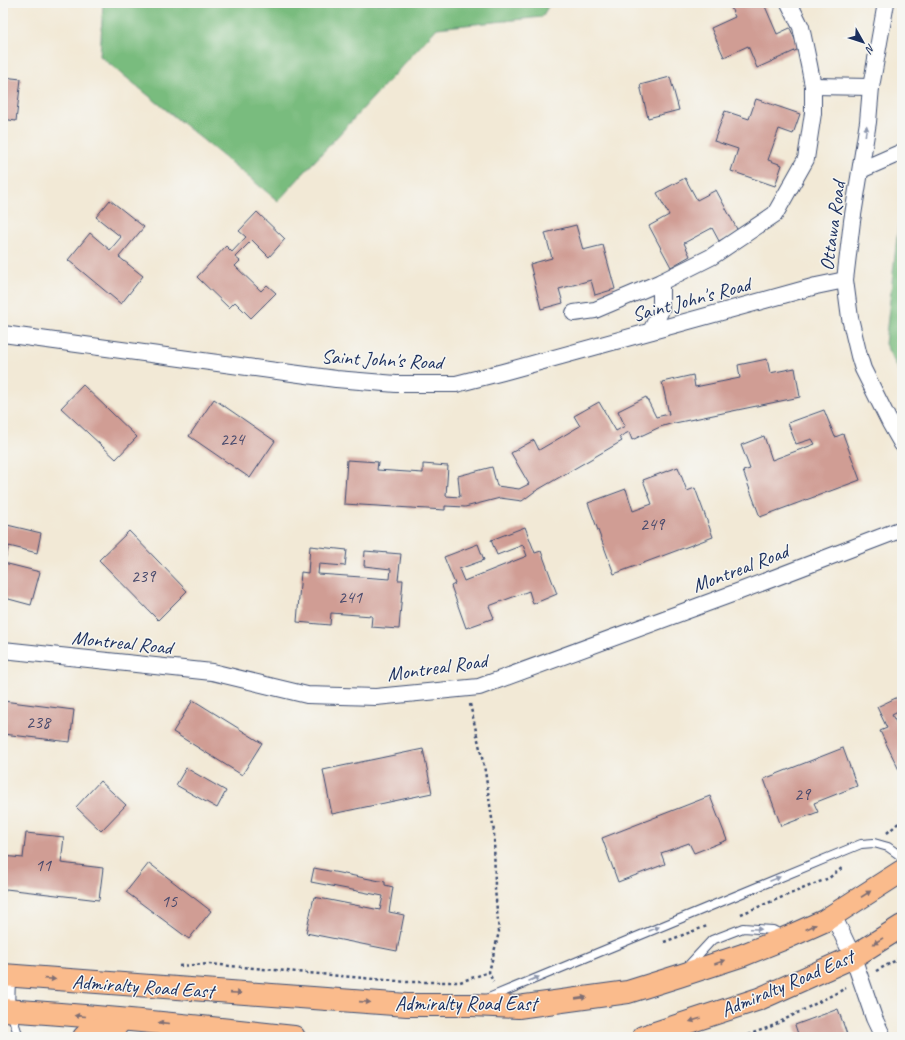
<svg xmlns="http://www.w3.org/2000/svg" width="905" height="1040" font-family="Caveat,sans-serif">
  <rect width="100%" height="100%" fill="#f6f6f2"/>
  <filter id="ink" filterUnits="userSpaceOnUse"><feTurbulence type="fractalNoise" baseFrequency=".025" numOctaves="2"/><feDisplacementMap in="SourceGraphic" scale="8" xChannelSelector="R" yChannelSelector="G"/><feConvolveMatrix kernelMatrix="1 2 1 2 8 2 1 2 1" color-interpolation-filters="sRGB"/></filter>
  <filter id="wash" filterUnits="userSpaceOnUse"><feTurbulence type="fractalNoise" baseFrequency=".012" numOctaves="4" result="noise"/><feDisplacementMap in="SourceGraphic" scale="16" xChannelSelector="R" yChannelSelector="G"/><feGaussianBlur stdDeviation="0.9" result="paint"/><feColorMatrix in="noise" values="0 0 0 0 0 0 0 0 0 0 0 0 0 0 0 0 0 1.4 0 .05"/><feComposite in="paint" operator="in"/></filter>
  <g filter="url(#wash)">
    <rect width="100%" height="100%" fill="#f2e9d6"/>
    <g fill="#79bc7e" stroke="#4a766e">
      <polygon points="103,3 550,3 542,17 437,28 278,201 100,56"/>
      <polygon points="902,193 902,376 885,344"/>
    </g>
    <g id="blocks">
      <g fill="#d09d94">
        <polygon points="729,3 767,3 764,4 777,34 790,28 799,49 757,68 748,46 724,57 711,28 735,17"/>
        <polygon points="3,77 21,79 16,121 3,119"/>
        <polygon points="670,77 679,110 648,118 640,85"/>
        <polygon points="756,99 800,114 793,134 779,129 768,160 782,165 775,186 731,171 738,149 714,141 725,111 749,119"/>
        <polygon points="685,178 697,200 716,190 738,231 719,241 712,228 684,243 690,256 671,267 649,226 669,215 657,193"/>
        <polygon points="110,200 144,227 119,257 143,276 121,304 68,260 90,233 110,250 121,237 96,217"/>
        <polygon points="257,212 285,239 269,257 252,240 235,257 240,261 235,266 261,291 267,285 276,293 251,318 235,302 229,308 197,277 226,246 232,252 246,237 239,231"/>
        <polygon points="576,225 583,250 603,245 615,289 595,295 591,280 559,289 563,303 541,309 530,264 552,258 545,233"/>
        <polygon points="767,359 770,373 795,368 800,397 670,424 660,427 632,440 629,432 619,437 622,441 534,492 522,501 500,498 465,507 445,506 445,510 344,504 347,460 378,462 377,470 423,473 423,464 448,466 446,496 460,497 458,476 492,467 497,486 519,489 529,484 511,453 534,440 539,450 580,426 574,416 599,402 616,431 625,426 618,411 646,397 656,417 669,414 662,382 693,375 695,387 740,378 738,365"/>
        <polygon points="83,385 137,437 116,459 61,408"/>
        <polygon points="214,399 275,441 250,478 189,436"/>
        <polygon points="824,410 835,437 843,434 860,480 760,517 743,471 750,469 741,445 764,436 772,460 815,444 812,439 796,444 788,423"/>
        <polygon points="678,467 687,491 695,488 713,537 614,574 588,503 626,489 633,511 652,504 643,480"/>
        <polygon points="3,524 41,533 37,553 9,546 4,563 40,572 31,605 5,598 3,605"/>
        <polygon points="525,527 535,553 541,551 557,594 533,604 529,591 489,606 494,618 466,628 451,586 455,584 444,557 478,544 484,560 459,569 464,581 527,556 523,545 497,555 491,540"/>
        <polygon points="129,531 187,591 158,620 99,560"/>
        <polygon points="310,546 347,550 345,566 319,564 318,574 390,579 391,569 364,566 365,551 401,554 398,580 403,580 399,629 371,627 372,616 331,613 330,625 297,622 301,572 308,573"/>
        <polygon points="902,695 902,710 892,715 898,726 902,724 902,773 901,774 880,731 887,728 877,707"/>
        <polygon points="193,700 262,743 242,775 173,732"/>
        <polygon points="3,701 74,710 70,742 3,734"/>
        <polygon points="843,748 857,786 814,803 818,812 781,826 764,779"/>
        <polygon points="423,749 432,793 332,814 323,770"/>
        <polygon points="186,768 226,791 217,808 176,785"/>
        <polygon points="100,781 126,805 101,831 76,807"/>
        <polygon points="710,796 727,840 694,853 689,843 661,853 665,864 618,882 602,838"/>
        <polygon points="26,833 64,837 61,863 103,868 99,900 6,889 6,891 3,891 3,856 23,858"/>
        <polygon points="149,863 211,911 189,939 126,892"/>
        <polygon points="314,868 385,882 385,885 393,887 389,912 404,915 397,951 306,933 314,897 380,910 383,896 311,882"/>
        <polygon points="838,1009 848,1037 799,1037 795,1025"/>
      </g>
    </g>
  </g>
  <g filter="url(#ink)">
    <use href="#blocks" fill-opacity="0" stroke="#3b4b70" stroke-width="1"/>
    <g fill="none" stroke-linecap="round" stroke-linejoin="round">
      <g stroke="#3b4b70" stroke-width="10">
        <g id="lane">
          <polyline points="686,968 712,940 743,928 773,930 783,935"/>
          <polyline points="11,977 10,1010 19,1037"/>
          <polyline points="486,999 861,844 874,843 888,847 902,857"/>
        </g>
      </g>
      <g stroke="#3b4b70" stroke-width="18">
        <g id="street">
          <polyline points="886,3 871,87 868,122 852,221 845,280 850,318 859,356 863,369 890,423 902,444"/>
          <polyline points="813,86 871,87"/>
          <polyline points="861,170 902,152"/>
          <polyline points="574,313 595,310 661,282 711,257 775,214 806,159 813,113 813,86 809,65 801,27 789,3"/>
          <polyline points="651,331 661,310 661,282"/>
          <polyline points="3,334 336,379 396,384 456,384 503,372 816,286 845,280"/>
          <polyline points="3,650 212,672 307,695 376,697 479,687 740,591 902,529"/>
          <polyline points="833,915 853,957 874,1018 883,1037"/>
        </g>
      </g>
      <g stroke="#3b4b70" stroke-width="24">
        <g id="primary">
          <polyline points="3,975 407,1005 472,1005 518,1007 628,992 679,976 743,955 788,937 824,921 902,871"/>
          <path d="M3 1010C100 1016 197 1026 294 1037"/>
          <polyline points="84,1037 89,1032 118,1024"/>
          <polyline points="643,1037 759,999 853,957 902,926"/>
        </g>
      </g>
      <g stroke="#3b4b70" stroke-width="2.5" stroke-dasharray="3 3" stroke-linecap="butt">
        <polyline points="470,704 485,771 494,832 495,889 499,932 489,972 493,982"/>
        <polyline points="887,833 902,820"/>
        <polyline points="741,914 829,878 842,868"/>
        <polyline points="664,942 707,926"/>
        <polyline points="179,966 209,964 407,982 460,982 489,972"/>
        <polyline points="876,971 902,957"/>
        <polyline points="742,1037 770,1027 846,988"/>
      </g>
      <use href="#lane" stroke="#fff" stroke-width="8"/>
      <use href="#street" stroke="#fff" stroke-width="16"/>
      <use href="#primary" stroke="#fabb8c" stroke-width="22"/>
    </g>
    <defs><path id="oneway-solid" d="M-6-.8H1V-3.2L6.5 0L1 3.2V.8H-6Z"/></defs>
    <g fill="#8d97ae">
      <use href="#oneway-solid" transform="translate(866 131) rotate(-82)"/>
      <use href="#oneway-solid" transform="translate(775 879) rotate(-22)"/>
      <use href="#oneway-solid" transform="translate(654 929) rotate(-22)"/>
      <use href="#oneway-solid" transform="translate(756 929) rotate(3)"/>
      <use href="#oneway-solid" transform="translate(534 979) rotate(-23)"/>
    </g>
    <g fill="#7f6e73">
      <use href="#oneway-solid" transform="translate(866 894) rotate(-33)"/>
      <use href="#oneway-solid" transform="translate(811 927) rotate(-24)"/>
      <use href="#oneway-solid" transform="translate(878 941) rotate(148)"/>
      <use href="#oneway-solid" transform="translate(720 962) rotate(-19)"/>
      <use href="#oneway-solid" transform="translate(50 979) rotate(4)"/>
      <use href="#oneway-solid" transform="translate(236 993) rotate(4)"/>
      <use href="#oneway-solid" transform="translate(581 998) rotate(-8)"/>
      <use href="#oneway-solid" transform="translate(365 1002) rotate(4)"/>
      <use href="#oneway-solid" transform="translate(80 1016) rotate(-175)"/>
      <use href="#oneway-solid" transform="translate(695 1020) rotate(162)"/>
      <use href="#oneway-solid" transform="translate(164 1023) rotate(-175)"/>
    </g>
  </g>
  <g text-anchor="middle" stroke-width="3" stroke-linejoin="round" paint-order="stroke">
    <g font-size="18" fill="#484a6c">
      <text x="232" y="445">224</text>
      <text x="652" y="530">249</text>
      <text x="143" y="582">239</text>
      <text x="350" y="603">241</text>
      <text x="38" y="728">238</text>
      <text x="802" y="800">29</text>
      <text x="43" y="871">11</text>
      <text x="169" y="907">15</text>
    </g>
    <g font-size="20" fill="#1b2f5e" stroke="#f6f6f2">
      <text transform="translate(832 226) rotate(-82)" y="7">Ottawa Road</text>
      <text transform="translate(691 299) rotate(-15)" y="7">Saint John's Road</text>
      <text transform="translate(382 359) rotate(3)" y="7">Saint John's Road</text>
      <text transform="translate(740 568) rotate(-21)" y="7">Montreal Road</text>
      <text transform="translate(122 642) rotate(6)" y="7">Montreal Road</text>
      <text transform="translate(437 667) rotate(-8)" y="7">Montreal Road</text>
      <text transform="translate(787 983) rotate(-23)" y="7">Admiralty Road East</text>
      <text transform="translate(143 986) rotate(4)" y="7">Admiralty Road East</text>
      <text x="466" y="1010">Admiralty Road East</text>
    </g>
  </g>
  <rect width="905" height="1040" fill="none" stroke="#f6f6f2" stroke-width="16"/>
  <g transform="translate(863 42) rotate(129)" stroke="#f6f6f2" stroke-width="3" paint-order="stroke">
  <path d="M0-3L7 15L0 10L-7 15Z" fill="#1b2f5e"/>
  <text y="-6" font-size="11" font-weight="bold" text-anchor="middle" fill="#1b2f5e">N</text>
  </g>
</svg>
